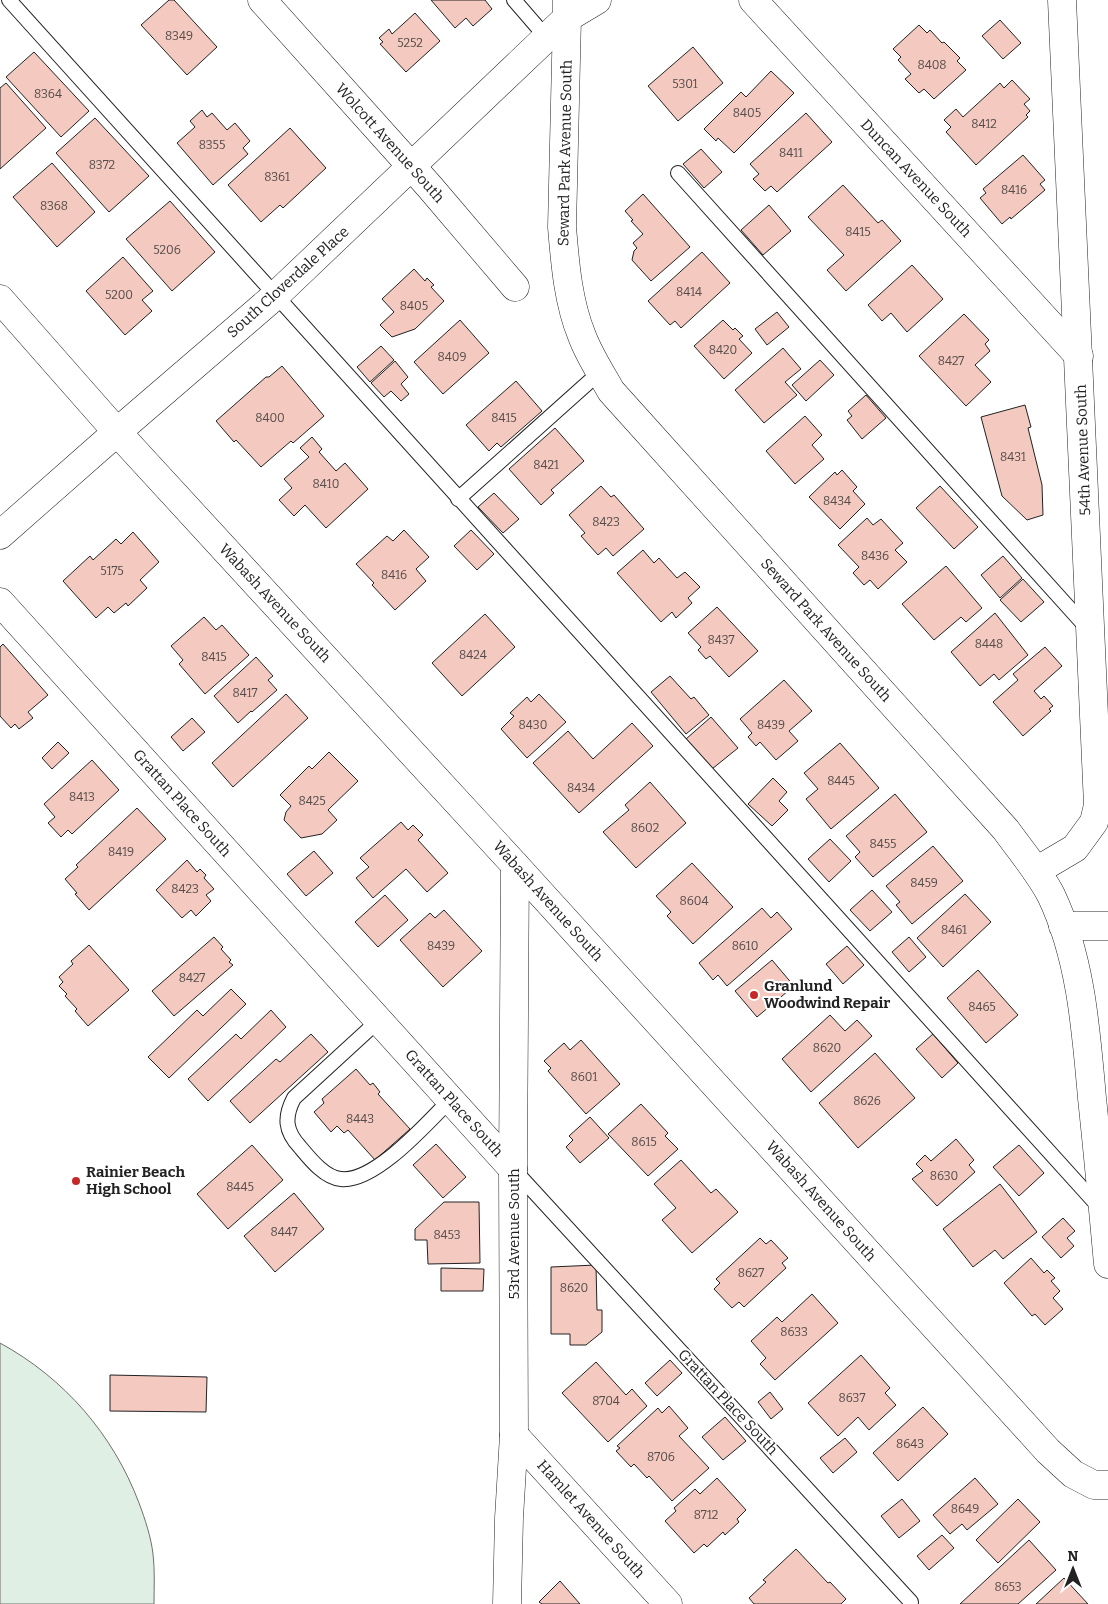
<svg xmlns="http://www.w3.org/2000/svg" width="1108" height="1604" font-family="Bitter,serif">
  <rect width="100%" height="100%" fill="#fff"/>
  <path fill="#e0efe3" stroke="#6f6f6f" d="M0 1343C64 1378 113 1434 139 1503 145 1519 151 1537 153 1554 155 1570 154 1588 154 1604H0Z"/>
  <g fill="#f3c9c0" stroke="#222">
    <polygon points="169,0 174,0 217,47 187,75 141,25"/>
    <polygon points="431,0 485,0 492,9 473,26 466,18 455,28"/>
    <polygon points="415,13 440,41 406,72 380,44 383,42 379,38 389,29 392,34"/>
    <polygon points="1000,20 1021,43 1003,59 982,36"/>
    <polygon points="919,25 927,33 930,30 942,43 944,42 960,58 957,61 966,70 934,99 924,89 919,93 905,79 911,74 898,60 901,57 893,49"/>
    <polygon points="693,47 723,83 678,121 648,86"/>
    <polygon points="34,52 89,111 61,137 6,77"/>
    <polygon points="771,71 794,93 734,153 718,138 716,141 704,129 741,92 746,97"/>
    <polygon points="1012,80 1030,99 1024,104 1030,111 1026,115 1028,117 976,165 946,132 951,127 944,120 956,109 963,117 1000,83 1004,88"/>
    <polygon points="6,83 46,128 0,169 0,88"/>
    <polygon points="202,110 207,117 212,113 227,130 235,123 250,141 243,148 248,154 213,185 177,143 195,127 190,121"/>
    <polygon points="806,113 832,142 777,192 771,186 765,191 753,179 759,174 750,164"/>
    <polygon points="95,118 149,176 109,212 56,153"/>
    <polygon points="290,128 326,168 283,208 280,205 261,222 228,185"/>
    <polygon points="701,149 722,172 704,188 683,164"/>
    <polygon points="1023,155 1045,180 1040,184 1045,190 1011,219 1010,217 1002,224 980,198 986,193 983,189"/>
    <polygon points="52,163 95,212 57,247 13,197"/>
    <polygon points="843,185 878,223 882,220 901,241 846,291 827,270 844,255 808,217"/>
    <polygon points="643,194 690,247 651,281 632,260 634,251 637,248 633,243 643,234 631,221 633,220 625,211"/>
    <polygon points="170,201 215,252 172,291 126,239"/>
    <polygon points="769,205 791,231 763,255 741,230"/>
    <polygon points="702,252 730,283 681,328 675,321 670,325 648,301"/>
    <polygon points="123,257 153,291 142,300 152,311 125,335 86,291"/>
    <polygon points="912,265 943,299 907,332 891,313 882,321 868,305"/>
    <polygon points="414,269 425,281 427,278 434,285 431,287 444,301 415,329 392,337 380,325 394,312 382,299"/>
    <polygon points="777,312 789,327 767,345 755,329"/>
    <polygon points="964,314 989,340 985,344 990,351 975,365 991,382 966,406 919,356"/>
    <polygon points="460,320 489,353 443,394 414,362"/>
    <polygon points="723,320 733,330 735,328 743,336 739,339 752,353 724,379 694,346"/>
    <polygon points="381,346 394,360 370,382 357,367"/>
    <polygon points="783,348 801,369 785,382 797,395 764,423 735,390"/>
    <polygon points="820,360 834,375 806,401 792,385"/>
    <polygon points="395,361 408,377 401,384 409,394 401,401 391,391 384,397 371,383"/>
    <polygon points="282,366 324,416 293,443 291,441 261,467 236,440 234,442 216,421 266,377 269,377"/>
    <polygon points="516,381 542,411 501,447 497,443 489,451 466,425"/>
    <polygon points="866,395 886,418 862,439 847,420 852,416 848,411"/>
    <polygon points="1025,405 1031,427 1028,428 1042,485 1043,515 1027,520 1002,496 981,417"/>
    <polygon points="805,416 822,435 812,445 824,459 795,484 766,451"/>
    <polygon points="555,428 584,461 551,490 554,493 541,505 509,469"/>
    <polygon points="312,437 322,449 319,452 336,471 345,463 368,489 326,528 305,505 294,516 279,500 292,488 284,479 309,457 300,448"/>
    <polygon points="842,470 857,487 853,491 865,504 840,529 809,497 835,472 837,475"/>
    <polygon points="601,486 611,497 614,495 644,529 613,556 606,548 598,555 581,536 585,533 569,515"/>
    <polygon points="940,486 978,527 954,549 916,508"/>
    <polygon points="494,493 519,519 503,533 478,507"/>
    <polygon points="867,518 873,525 881,519 903,543 895,550 907,562 878,589 870,580 864,585 853,573 859,567 838,545"/>
    <polygon points="404,530 429,557 416,569 426,581 395,610 372,585 374,583 356,564 387,536 393,541"/>
    <polygon points="471,530 494,554 477,570 454,546"/>
    <polygon points="133,532 159,562 140,580 147,588 128,606 126,603 114,613 108,607 96,618 63,581 90,556 93,560 116,539 121,544"/>
    <polygon points="643,550 654,563 659,558 677,578 685,572 700,587 688,598 692,603 676,618 672,612 661,622 617,573"/>
    <polygon points="1003,556 1022,578 1000,598 981,575"/>
    <polygon points="946,566 982,608 966,622 961,617 934,640 902,604"/>
    <polygon points="1023,579 1044,602 1021,622 1000,600"/>
    <polygon points="717,607 758,651 729,677 710,656 706,659 698,650 701,647 688,633"/>
    <polygon points="995,613 1028,655 999,680 994,674 980,686 951,652"/>
    <polygon points="485,614 515,647 462,696 432,663"/>
    <polygon points="204,617 216,630 222,625 249,655 205,694 179,664 183,660 171,646"/>
    <polygon points="3,644 48,695 28,712 33,718 19,729 15,724 11,728 0,716 0,647"/>
    <polygon points="1045,647 1062,666 1034,691 1041,699 1044,696 1053,706 1049,709 1051,711 1023,736 993,702 1018,680 1013,674"/>
    <polygon points="256,657 273,676 268,680 277,690 252,712 251,711 238,723 214,696"/>
    <polygon points="670,676 691,699 694,697 709,715 686,734 651,692"/>
    <polygon points="784,680 812,711 789,731 798,741 776,760 760,742 756,746 748,737 752,733 740,719"/>
    <polygon points="286,694 308,718 233,787 212,763"/>
    <polygon points="539,694 566,722 527,758 501,729 514,716 510,713 527,697 531,702"/>
    <polygon points="711,717 738,748 712,769 686,739"/>
    <polygon points="192,718 205,732 183,751 171,737"/>
    <polygon points="632,723 653,746 579,813 533,763 568,731 593,759"/>
    <polygon points="58,742 69,753 52,769 42,758"/>
    <polygon points="840,743 879,788 831,829 806,799 818,789 804,773"/>
    <polygon points="329,752 358,781 328,810 337,820 322,834 301,838 284,820 286,812 291,806 280,795 309,766 312,769"/>
    <polygon points="92,760 119,790 72,834 68,830 61,837 48,823 55,817 44,804"/>
    <polygon points="773,778 787,792 779,801 788,810 772,826 748,804"/>
    <polygon points="650,782 686,823 636,868 603,832 629,810 625,805"/>
    <polygon points="895,794 927,832 873,877 855,857 860,852 846,836"/>
    <polygon points="137,808 166,839 89,910 75,894 77,893 65,879 78,867 76,865"/>
    <polygon points="401,822 408,830 413,825 423,835 418,840 448,873 427,892 406,869 373,898 356,878 369,867 360,858"/>
    <polygon points="830,839 851,861 829,882 808,859"/>
    <polygon points="933,846 963,881 912,924 896,905 900,902 886,886"/>
    <polygon points="314,851 333,873 306,896 287,874"/>
    <polygon points="187,860 197,872 200,869 206,875 204,878 214,889 206,895 211,901 196,916 191,910 182,918 156,890"/>
    <polygon points="692,863 733,907 693,944 667,916 671,912 656,896"/>
    <polygon points="872,890 892,912 870,931 850,910"/>
    <polygon points="965,894 991,922 943,967 917,938"/>
    <polygon points="385,895 408,920 378,947 355,922"/>
    <polygon points="762,908 771,918 777,912 792,929 727,986 718,975 713,980 699,963"/>
    <polygon points="444,910 482,951 443,987 400,940 430,913 435,918"/>
    <polygon points="214,937 223,947 221,949 231,960 229,962 233,965 174,1016 152,991"/>
    <polygon points="909,937 926,957 909,972 892,952"/>
    <polygon points="89,945 129,990 88,1026 75,1011 77,1009 65,996 67,994 59,986 63,982 59,977 73,964 71,961"/>
    <polygon points="847,946 864,965 843,984 826,964"/>
    <polygon points="772,960 794,986 757,1017 735,991"/>
    <polygon points="978,970 1018,1015 986,1043 947,998"/>
    <polygon points="231,989 246,1004 169,1078 148,1057 197,1010 203,1016"/>
    <polygon points="271,1010 286,1027 208,1101 188,1079 236,1034 241,1039"/>
    <polygon points="830,1015 845,1031 857,1020 872,1036 811,1092 782,1059"/>
    <polygon points="311,1034 328,1052 250,1123 230,1101 276,1059 280,1062"/>
    <polygon points="933,1034 958,1063 942,1078 916,1049"/>
    <polygon points="581,1040 620,1084 586,1114 548,1071 551,1068 544,1061 564,1043 570,1050"/>
    <polygon points="875,1053 915,1098 858,1148 819,1103"/>
    <polygon points="356,1069 370,1085 373,1083 380,1092 378,1094 410,1129 375,1160 348,1130 344,1133 337,1126 331,1132 314,1112 324,1103 322,1099"/>
    <polygon points="641,1104 668,1133 665,1136 678,1149 648,1176 608,1134"/>
    <polygon points="590,1117 609,1138 580,1163 566,1147 573,1140 569,1136"/>
    <polygon points="956,1139 974,1160 969,1165 975,1172 937,1206 912,1179 923,1171 916,1164 925,1155 931,1161"/>
    <polygon points="436,1144 466,1177 443,1198 413,1165"/>
    <polygon points="252,1145 283,1180 228,1229 197,1194"/>
    <polygon points="1019,1145 1044,1173 1019,1196 993,1167"/>
    <polygon points="681,1160 711,1193 716,1189 738,1212 692,1253 662,1220 676,1208 654,1184"/>
    <polygon points="1000,1184 1037,1232 1003,1259 995,1250 973,1267 943,1229"/>
    <polygon points="294,1193 324,1229 275,1272 244,1236"/>
    <polygon points="444,1202 479,1202 480,1263 428,1264 427,1240 415,1240 415,1229"/>
    <polygon points="1063,1218 1075,1231 1067,1238 1074,1246 1061,1258 1042,1237"/>
    <polygon points="760,1238 766,1244 771,1240 788,1258 782,1263 786,1268 744,1307 739,1302 732,1308 714,1289 720,1283 716,1279"/>
    <polygon points="1031,1258 1044,1273 1047,1270 1055,1278 1051,1281 1060,1291 1053,1298 1063,1309 1045,1325 1035,1314 1032,1316 1004,1283"/>
    <polygon points="596,1265 597,1310 602,1310 602,1332 586,1345 570,1345 570,1334 551,1334 551,1267"/>
    <polygon points="441,1268 484,1269 483,1291 441,1291"/>
    <polygon points="812,1294 838,1323 775,1380 760,1364 766,1358 751,1341 777,1317 782,1322"/>
    <polygon points="861,1355 890,1388 885,1393 896,1405 869,1430 858,1417 838,1436 808,1403"/>
    <polygon points="670,1360 682,1373 657,1396 645,1383"/>
    <polygon points="596,1362 626,1395 632,1389 647,1406 608,1442 562,1393"/>
    <polygon points="110,1375 207,1377 206,1412 110,1411"/>
    <polygon points="770,1392 783,1409 771,1419 758,1402"/>
    <polygon points="669,1406 688,1428 679,1436 709,1468 672,1501 649,1476 647,1478 634,1464 631,1467 616,1451 620,1448 617,1446 658,1408 662,1413"/>
    <polygon points="923,1407 948,1434 898,1481 873,1453"/>
    <polygon points="725,1417 746,1441 723,1460 702,1437"/>
    <polygon points="845,1438 857,1452 833,1473 820,1458"/>
    <polygon points="717,1478 746,1510 737,1519 739,1522 725,1535 723,1532 707,1547 704,1544 694,1553 665,1521 676,1511 674,1508 695,1489 700,1494"/>
    <polygon points="975,1478 998,1504 967,1530 962,1524 950,1534 933,1515"/>
    <polygon points="902,1499 920,1521 899,1538 881,1516"/>
    <polygon points="1018,1499 1040,1522 998,1563 976,1540"/>
    <polygon points="942,1535 954,1548 929,1570 917,1556"/>
    <polygon points="1029,1540 1056,1570 1018,1604 960,1604"/>
    <polygon points="796,1549 828,1583 830,1582 846,1599 841,1604 754,1604 749,1598 766,1582 763,1580"/>
    <polygon points="1064,1578 1088,1604 1036,1604"/>
    <polygon points="560,1581 580,1604 542,1604 539,1602"/>
  </g>
  <g fill="none" stroke-linecap="round" stroke-linejoin="round">
    <g stroke="#222" stroke-width="16">
      <g id="service">
        <polyline points="9,0 1100,1208"/>
        <polyline points="514,0 546,37"/>
        <polyline points="678,173 1088,629"/>
        <polyline points="458,499 600,372"/>
        <path d="M379 1020 294 1098C284 1117 285 1131 300 1147 310 1159 325 1178 341 1179 375 1183 428 1122 451 1099"/>
        <polyline points="515,1171 911,1602"/>
      </g>
    </g>
    <g stroke="#222" stroke-width="29">
      <g id="minor">
        <polyline points="262,0 429,186 515,287"/>
        <polyline points="753,0 1079,356"/>
        <polyline points="567,18 597,0"/>
        <polyline points="0,299 117,432 515,865 1048,1451 1073,1474 1094,1485 1108,1485"/>
        <polyline points="0,602 513,1169"/>
        <polyline points="1036,871 1075,848 1094,822 1098,805 1062,0"/>
        <polyline points="1063,926 1108,926"/>
        <polyline points="514,1435 668,1604"/>
        <polyline points="507,1604 509,1518 514,1435 513,1169 515,865"/>
      </g>
    </g>
    <g stroke="#222" stroke-width="29">
      <g id="tertiary">
        <path d="M567 18 562 227C565 263 568 302 582 336 589 355 601 373 611 391L1006 830C1021 851 1039 872 1051 895 1081 958 1086 1030 1092 1098 1098 1154 1103 1209 1108 1264"/>
        <polyline points="0,535 117,432 275,296 567,18"/>
      </g>
    </g>
    <g stroke="#222" stroke-width="29">
      <polyline id="secondary" points="567,0 567,18"/>
    </g>
    <use href="#service" stroke="#fff" stroke-width="14"/>
    <use href="#minor" stroke="#fff" stroke-width="28"/>
    <use href="#tertiary" stroke="#fff" stroke-width="28"/>
    <use href="#secondary" stroke="#fff" stroke-width="28"/>
  </g>
  <g fill="#c62828" stroke="#fff" stroke-width="2">
    <circle cx="754" cy="995" r="5"/>
    <circle cx="76" cy="1181" r="5"/>
  </g>
  <g text-anchor="middle" stroke-width="4" stroke-linejoin="round" paint-order="stroke">
    <g font-size="12" fill="#564c4a">
      <text x="179" y="40">8349</text>
      <text x="410" y="47">5252</text>
      <text x="932" y="69">8408</text>
      <text x="685" y="88">5301</text>
      <text x="48" y="98">8364</text>
      <text x="747" y="117">8405</text>
      <text x="984" y="128">8412</text>
      <text x="212" y="149">8355</text>
      <text x="791" y="157">8411</text>
      <text x="102" y="169">8372</text>
      <text x="277" y="181">8361</text>
      <text x="1014" y="194">8416</text>
      <text x="54" y="210">8368</text>
      <text x="858" y="236">8415</text>
      <text x="167" y="254">5206</text>
      <text x="689" y="296">8414</text>
      <text x="119" y="299">5200</text>
      <text x="414" y="310">8405</text>
      <text x="723" y="354">8420</text>
      <text x="452" y="361">8409</text>
      <text x="951" y="365">8427</text>
      <text x="270" y="422">8400</text>
      <text x="504" y="422">8415</text>
      <text x="1013" y="461">8431</text>
      <text x="546" y="469">8421</text>
      <text x="326" y="488">8410</text>
      <text x="837" y="505">8434</text>
      <text x="606" y="526">8423</text>
      <text x="875" y="560">8436</text>
      <text x="112" y="575">5175</text>
      <text x="394" y="579">8416</text>
      <text x="721" y="644">8437</text>
      <text x="989" y="648">8448</text>
      <text x="473" y="659">8424</text>
      <text x="214" y="661">8415</text>
      <text x="245" y="697">8417</text>
      <text x="533" y="729">8430</text>
      <text x="771" y="729">8439</text>
      <text x="841" y="785">8445</text>
      <text x="581" y="792">8434</text>
      <text x="82" y="801">8413</text>
      <text x="312" y="805">8425</text>
      <text x="645" y="832">8602</text>
      <text x="883" y="848">8455</text>
      <text x="121" y="856">8419</text>
      <text x="924" y="887">8459</text>
      <text x="185" y="893">8423</text>
      <text x="694" y="905">8604</text>
      <text x="954" y="934">8461</text>
      <text x="441" y="950">8439</text>
      <text x="745" y="950">8610</text>
      <text x="192" y="982">8427</text>
      <text x="982" y="1011">8465</text>
      <text x="827" y="1052">8620</text>
      <text x="584" y="1081">8601</text>
      <text x="867" y="1105">8626</text>
      <text x="360" y="1123">8443</text>
      <text x="644" y="1146">8615</text>
      <text x="944" y="1180">8630</text>
      <text x="240" y="1191">8445</text>
      <text x="284" y="1236">8447</text>
      <text x="447" y="1239">8453</text>
      <text x="751" y="1277">8627</text>
      <text x="574" y="1292">8620</text>
      <text x="794" y="1336">8633</text>
      <text x="852" y="1402">8637</text>
      <text x="606" y="1405">8704</text>
      <text x="910" y="1448">8643</text>
      <text x="661" y="1461">8706</text>
      <text x="965" y="1513">8649</text>
      <text x="706" y="1519">8712</text>
      <text x="1008" y="1591">8653</text>
    </g>
    <g font-size="15" fill="#222" stroke="#fff">
      <text transform="translate(390 143) rotate(48)" y="5">Wolcott Avenue South</text>
      <text transform="translate(565 153) rotate(-89)" y="5">Seward Park Avenue South</text>
      <text transform="translate(916 178) rotate(47)" y="5">Duncan Avenue South</text>
      <text transform="translate(288 282) rotate(-42)" y="5">South Cloverdale Place</text>
      <text transform="translate(1083 450) rotate(-92)" y="5">54th Avenue South</text>
      <text transform="translate(275 603) rotate(47)" y="5">Wabash Avenue South</text>
      <text transform="translate(826 630) rotate(48)" y="5">Seward Park Avenue South</text>
      <text transform="translate(182 803) rotate(48)" y="5">Grattan Place South</text>
      <text transform="translate(548 901) rotate(48)" y="5">Wabash Avenue South</text>
      <text transform="translate(454 1103) rotate(48)" y="5">Grattan Place South</text>
      <text transform="translate(821 1201) rotate(48)" y="5">Wabash Avenue South</text>
      <text transform="translate(514 1234) rotate(-90)" y="5">53rd Avenue South</text>
      <text transform="translate(728 1402) rotate(47)" y="5">Grattan Place South</text>
      <text transform="translate(591 1519) rotate(48)" y="5">Hamlet Avenue South</text>
    </g>
    <g font-size="15" font-weight="bold" fill="#222" stroke="#fff" text-anchor="start">
      <text x="764" y="991">Granlund<tspan x="764" dy="17">Woodwind Repair</tspan></text>
      <text x="86" y="1177">Rainier Beach<tspan x="86" dy="17">High School</tspan></text>
    </g>
  </g>
  <g transform="translate(1073 1569)" stroke="#ffffff" stroke-width="4" paint-order="stroke">
  <path d="M0-4L9 19L0 12L-9 19Z" fill="#222222"/>
  <text y="-8" font-size="14" font-weight="bold" text-anchor="middle" fill="#222222">N</text>
  </g>
</svg>
